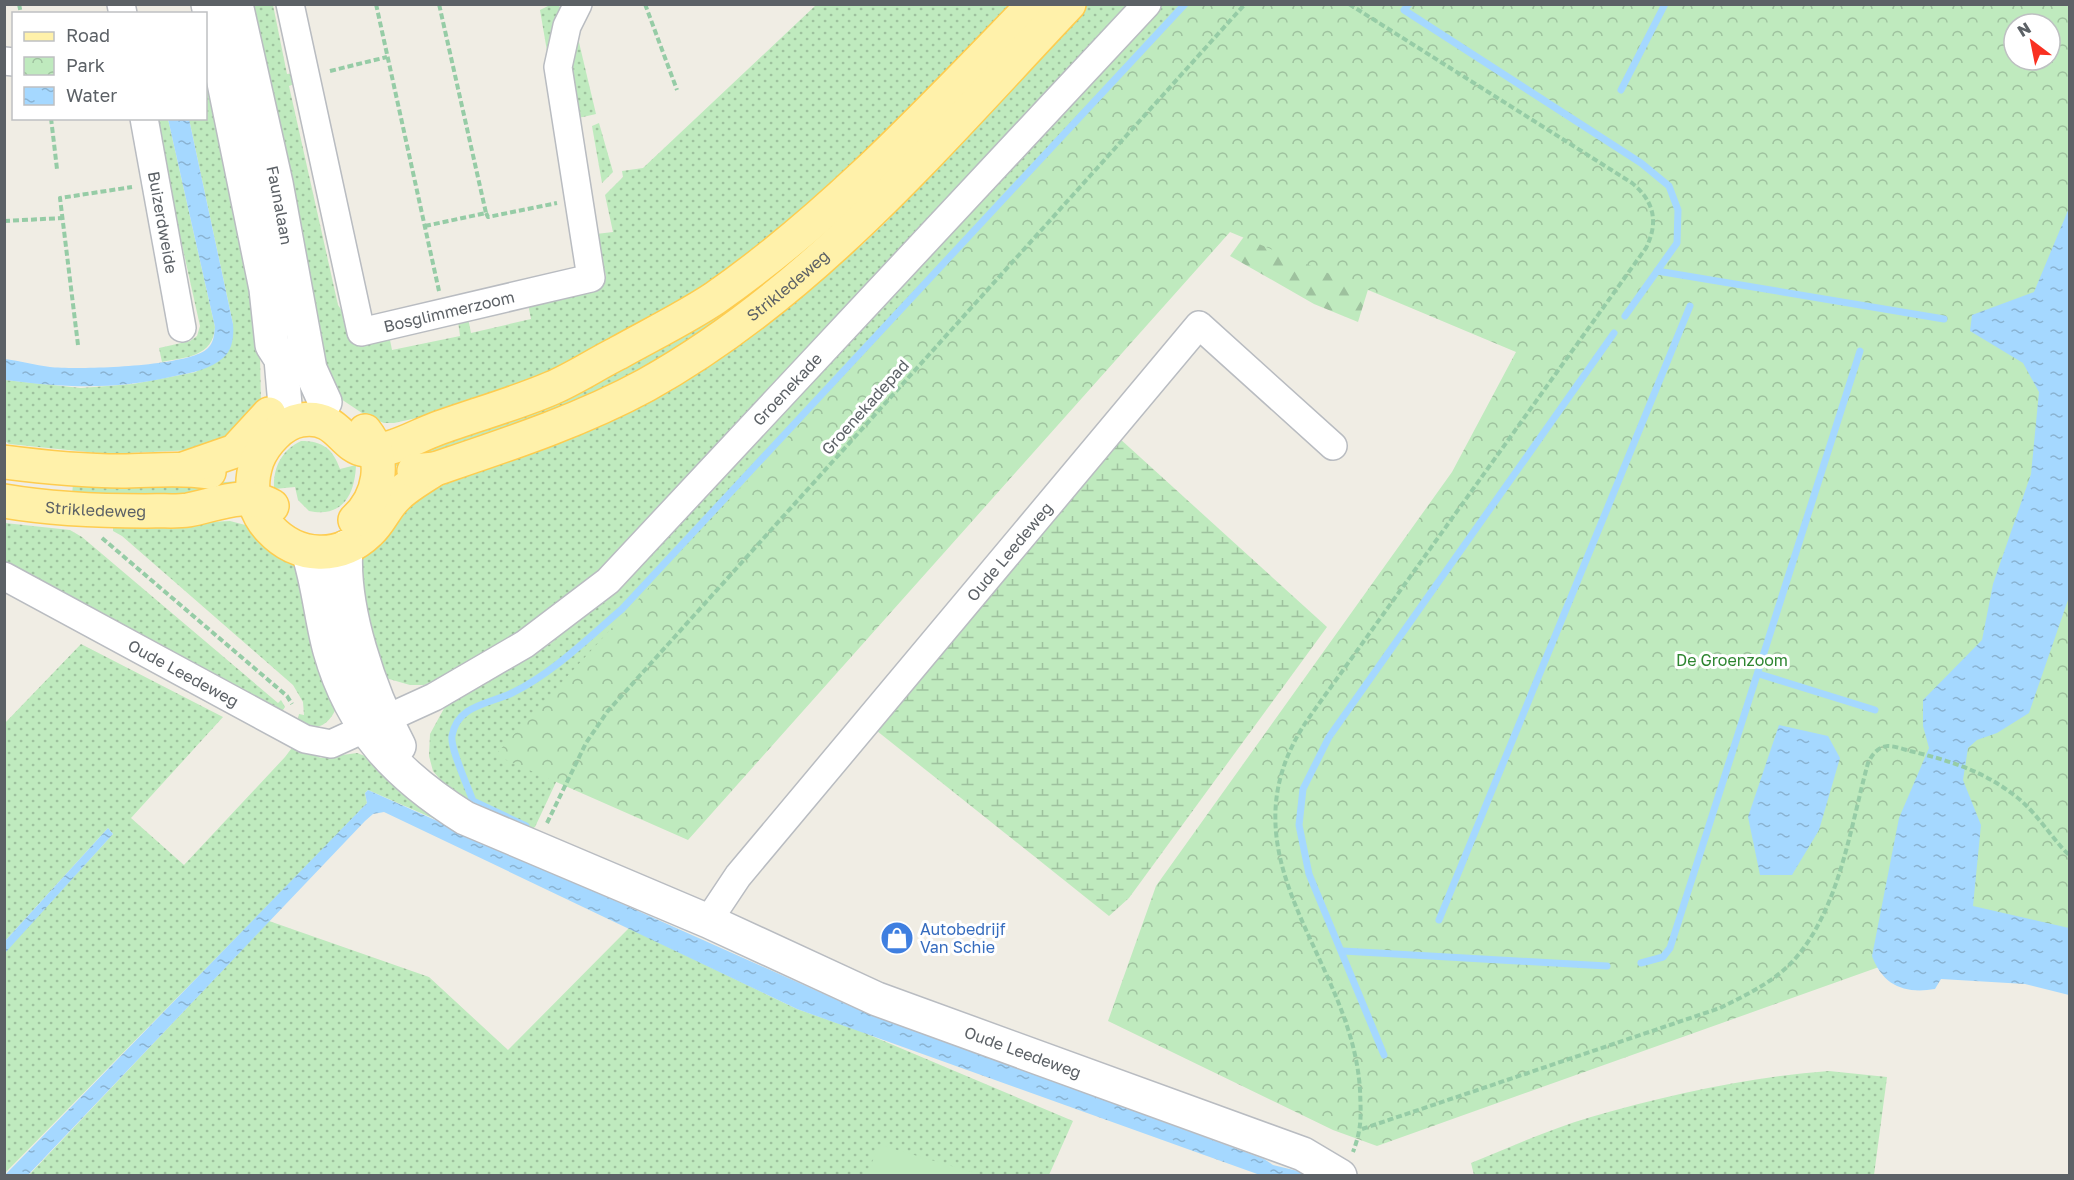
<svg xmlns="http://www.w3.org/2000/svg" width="2074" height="1180" font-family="'Golos Text',sans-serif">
  <defs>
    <pattern id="grass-dots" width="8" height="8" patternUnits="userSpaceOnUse" patternTransform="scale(1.5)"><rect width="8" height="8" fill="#bfeabe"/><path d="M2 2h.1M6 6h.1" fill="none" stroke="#9ec19e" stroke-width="1.8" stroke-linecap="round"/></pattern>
    <pattern id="forest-firs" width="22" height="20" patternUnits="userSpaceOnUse" patternTransform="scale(1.5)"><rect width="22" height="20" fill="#bfeabe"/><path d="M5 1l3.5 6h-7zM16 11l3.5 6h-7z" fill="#9ec19e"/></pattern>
    <pattern id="wetland-marsh" width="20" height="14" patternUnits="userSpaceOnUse" patternTransform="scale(1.5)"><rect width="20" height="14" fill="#bfeabe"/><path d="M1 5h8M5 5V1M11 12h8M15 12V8" fill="none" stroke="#9ec19e"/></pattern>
    <pattern id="park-crowns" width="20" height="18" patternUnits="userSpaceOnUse" patternTransform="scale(1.5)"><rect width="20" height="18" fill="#bfeabe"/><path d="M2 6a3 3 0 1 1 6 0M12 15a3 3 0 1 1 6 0" fill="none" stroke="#9ec19e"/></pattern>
    <pattern id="water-ripples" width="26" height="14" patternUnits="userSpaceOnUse" patternTransform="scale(1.5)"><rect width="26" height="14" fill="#a5d8ff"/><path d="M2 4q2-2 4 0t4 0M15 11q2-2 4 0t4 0" fill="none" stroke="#8ab3d2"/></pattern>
  </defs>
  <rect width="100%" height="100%" fill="#f0ede4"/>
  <g fill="url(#grass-dots)">
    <polygon points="243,5 273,5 287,74 295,73 297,83 289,86 338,305 346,317 389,335 392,350 460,336 458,321 468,318 471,333 531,319 528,304 598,291 606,276 596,234 613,232 605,195 623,177 622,171 643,168 816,5 1010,5 965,66 770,239 672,308 540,378 426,416 394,423 384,423 368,417 335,395 326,384"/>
    <polygon points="550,5 559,5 564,19 548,57 540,10"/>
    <polygon points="1079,5 1135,5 618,560 544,619 453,672 424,685 410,685 389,679 379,673 357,560 401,503 801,295 864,243 888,220 957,131"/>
    <polygon points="1158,5 1237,5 557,780 535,827 524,834 448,789 433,771 429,756 430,734 447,703 550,644 602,600"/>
    <polygon points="577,34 596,114 574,119 566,64"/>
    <polygon points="206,49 247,246 260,355 261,405 216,449 107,454 9,444 5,441 5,380 81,388 133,384 196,372 233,324 189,119 206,118"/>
    <path d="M154 119H168L215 327C213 357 186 357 162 362L159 348 190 341 197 336 200 326Z"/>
    <polygon points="599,123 613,172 602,183 592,126"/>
    <polygon points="831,237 691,342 625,377 548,414 466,445 390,468 388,456 809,241"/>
    <path d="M301 441C323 441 333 449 340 469L356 465C355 495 342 518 309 511L298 500 295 487 274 489C273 467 282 450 301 441Z"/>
    <polygon points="241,481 241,492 179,496 72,495 73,484 178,485"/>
    <path d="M230 521 253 527 303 570 336 708C329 726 315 732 297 724L299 714 304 715 303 702 293 685 122 536 113 531V527Z"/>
    <polygon points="5,523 70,530 82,537 278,703 281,700 285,707 281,713 5,568"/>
    <polygon points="81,644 223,717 131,818 184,865 285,757 294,745 321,758 357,753 365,756 408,798 437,815 437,820 368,790 365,793 367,803 337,835 5,1173 4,953 113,834 108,828 5,941 5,723"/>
    <polygon points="269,921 429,977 508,1050 629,928 797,1009 860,1031 1073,1121 1049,1175 28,1176"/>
    <path d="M1829 1071 1887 1077 1874 1175H1474L1471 1163C1510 1147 1550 1129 1591 1117 1668 1095 1749 1077 1829 1071Z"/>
  </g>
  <polygon fill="url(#forest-firs)" points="1253,224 1370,283 1358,322 1314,304 1230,256"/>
  <polygon fill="url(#wetland-marsh)" points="1119,438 1327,627 1129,898 1109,916 877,731"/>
  <path fill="url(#park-crowns)" fill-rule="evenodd" d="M1185 5H2069V981L1893 962 1377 1146 1333 1130 1108 1021 1156 886 1452 472 1516 352 1230 232 688 840 495 755ZM2014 24H2050V60H2014Z"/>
  <polygon fill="#bfeabe" points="880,1145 982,1175 866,1175"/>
  <g fill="url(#water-ripples)">
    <path d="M168 119H189L233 324C234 335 233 350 223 358 211 369 191 373 175 376 114 390 67 388 5 380V359C20 361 35 365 50 367 77 370 190 367 208 348 214 342 214 335 215 327Z"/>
    <path d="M2069 208V597L2029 713 1997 733 1977 740 1968 748 1963 780 1981 825 1973 906 2069 928V995L2025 984 1941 979 1935 989C1905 994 1883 986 1872 956L1899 818 1929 748 1923 726V700L1982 640 1993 584 2031 474 2039 392 2023 363 1970 331 1972 315 2034 292Z"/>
    <polygon points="1779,725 1828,736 1840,758 1819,830 1792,875 1760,875 1748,817"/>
    <polygon points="368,790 853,1007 1264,1159 1273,1165 1314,1175 1260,1175 797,1009 384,812 373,814 365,821 28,1175 5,1175 367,803 365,793"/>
    <polygon points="108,828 113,834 5,953 5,941"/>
  </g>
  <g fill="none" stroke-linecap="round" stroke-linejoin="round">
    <g stroke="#a5d8ff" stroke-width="7">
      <polyline points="1409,4 1404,10 1641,163 1669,186 1678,210 1677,243 1625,316"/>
      <polyline points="1621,90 1665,4"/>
      <polyline points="1657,271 1944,319"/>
      <polyline points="1759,674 1875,710"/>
      <path d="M526 826 473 801C468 787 450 748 452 736 457 705 489 704 512 693 553 673 588 638 622 609L1185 4"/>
      <polyline points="1439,920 1690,306"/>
      <polyline points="1343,951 1607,966"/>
      <polyline points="1641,963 1663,957 1670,948 1860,351"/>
      <polyline points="1384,1055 1309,874 1299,825 1303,789 1329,737 1614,333"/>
    </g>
    <g stroke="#b9bcc1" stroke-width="30">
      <g id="minor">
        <polyline points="121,4 123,14"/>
        <path id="s1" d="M290 4 361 332 591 278 558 67 567 26 578 4"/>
        <polyline points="4,61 14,62"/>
        <path id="s2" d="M144 118 182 328"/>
        <path id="s3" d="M4 576 305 739 331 744 434 697 525 644 608 581 1147 4"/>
        <path id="s4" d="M708 921 738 876 1199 325 1333 446"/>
      </g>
    </g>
    <g stroke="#b9bcc1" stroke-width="36">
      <g id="tertiary">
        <polyline points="208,4 266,289 272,345 281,359 285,405"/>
        <path id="s5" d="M236 4 276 183 310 369 325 402"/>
        <path d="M346 547C341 608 370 692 399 746"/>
        <path id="s6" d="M308 552C319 585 321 619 330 651 352 729 398 776 465 818L708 921 877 999 1303 1154 1340 1176"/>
      </g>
    </g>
    <g stroke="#fecc4f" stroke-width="36">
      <g id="primary">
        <path d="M4 462C43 467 81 471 121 471 150 471 179 467 209 472"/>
        <polyline points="186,468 235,451 269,414"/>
        <path d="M435 469C422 478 406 486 395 498 385 508 380 522 369 532 340 560 298 559 270 529 252 510 249 485 257 461 264 443 282 423 301 420 338 414 342 447 365 450 390 453 414 437 436 429 474 415 515 404 552 388 575 378 596 364 618 353 650 335 685 318 715 298 834 215 933 108 1034 4"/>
        <path id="s7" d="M414 471 435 469C506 445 580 421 646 385 813 292 939 141 1069 4"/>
        <path id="s8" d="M4 501C51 509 99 511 146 511 160 510 175 512 188 510 216 505 245 490 272 506"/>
        <path d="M355 520C380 497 387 459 365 431"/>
      </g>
    </g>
    <g stroke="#96cca6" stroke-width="4" stroke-dasharray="6 3" stroke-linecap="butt">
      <polyline points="19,4 21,14"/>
      <polyline points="376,4 439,291"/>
      <polyline points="645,4 677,90"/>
      <path d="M1349 4 1632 183C1654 201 1659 222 1646 248L1308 719C1214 857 1352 956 1360 1090 1361 1116 1362 1128 1353 1152"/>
      <polyline points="330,71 387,57"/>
      <polyline points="51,118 57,169"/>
      <polyline points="486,213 488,217 557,203"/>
      <polyline points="4,221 63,218"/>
      <polyline points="425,226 486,213 439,4"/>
      <polyline points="78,345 60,198 132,187"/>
      <polyline points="102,538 287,696 292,704"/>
      <polyline points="547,823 586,743 607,712 1245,4"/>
      <path d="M1362 1129 1720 1008C1746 995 1774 982 1794 960 1840 908 1850 828 1868 763 1872 755 1877 747 1888 746 1894 746 1903 749 1910 751 1948 760 1983 771 2014 795 2037 812 2050 837 2070 856"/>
    </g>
    <use href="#minor" stroke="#fff" stroke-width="27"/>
    <use href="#tertiary" stroke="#fff" stroke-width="33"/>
    <use href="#primary" stroke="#fff1aa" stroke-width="33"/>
  </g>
  <defs>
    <g id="shop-disc" transform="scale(1.725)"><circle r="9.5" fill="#3f7fe0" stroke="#fff"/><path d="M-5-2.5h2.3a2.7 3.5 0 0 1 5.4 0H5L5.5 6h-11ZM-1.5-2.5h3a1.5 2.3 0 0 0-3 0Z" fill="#fff"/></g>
  </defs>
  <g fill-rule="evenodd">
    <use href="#shop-disc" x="897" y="938"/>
  </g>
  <g text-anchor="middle" stroke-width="6" stroke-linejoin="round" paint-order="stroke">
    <g font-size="16" fill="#5c6166" stroke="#fff">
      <text dy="6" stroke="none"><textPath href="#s5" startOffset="206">Faunalaan</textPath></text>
      <text dy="6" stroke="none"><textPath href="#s2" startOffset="106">Buizerdweide</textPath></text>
      <text dy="6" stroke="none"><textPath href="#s7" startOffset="422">Strikledeweg</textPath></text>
      <text dy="6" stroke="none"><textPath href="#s1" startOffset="426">Bosglimmerzoom</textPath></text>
      <text dy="6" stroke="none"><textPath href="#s3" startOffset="954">Groenekade</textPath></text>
      <text transform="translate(865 407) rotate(-48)" y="6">Groenekadepad</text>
      <text dy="6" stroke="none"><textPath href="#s8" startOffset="92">Strikledeweg</textPath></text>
      <text dy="6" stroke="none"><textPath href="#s4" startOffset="477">Oude Leedeweg</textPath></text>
      <text dy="6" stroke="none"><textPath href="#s3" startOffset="204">Oude Leedeweg</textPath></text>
      <text dy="6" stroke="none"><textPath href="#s6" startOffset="927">Oude Leedeweg</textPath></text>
    </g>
    <g font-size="16" fill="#2d8530" stroke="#fff">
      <text x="1732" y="666">De Groenzoom</text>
    </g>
    <g font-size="16" fill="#366cbe" stroke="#fff" text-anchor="start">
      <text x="920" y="935">Autobedrijf<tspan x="920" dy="18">Van Schie</tspan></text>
    </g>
  </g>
  <rect width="2074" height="1180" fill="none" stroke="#5c6166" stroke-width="12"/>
  <rect x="12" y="12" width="195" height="108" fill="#ffffff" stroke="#bec0c2" stroke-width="1.5"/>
  <rect x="24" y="32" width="30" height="9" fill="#fff1aa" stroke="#bec0c2" stroke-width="1.5"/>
  <text x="66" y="42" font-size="18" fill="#5c6166">Road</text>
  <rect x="24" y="57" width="30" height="18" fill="url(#park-crowns)" stroke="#bec0c2" stroke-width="1.5"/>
  <text x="66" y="72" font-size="18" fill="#5c6166">Park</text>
  <rect x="24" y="87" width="30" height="18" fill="url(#water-ripples)" stroke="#bec0c2" stroke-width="1.5"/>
  <text x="66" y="102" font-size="18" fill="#5c6166">Water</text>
  <g transform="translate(2032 42) rotate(328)"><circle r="28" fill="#ffffff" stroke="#bec0c2" stroke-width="1.5"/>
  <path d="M0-4.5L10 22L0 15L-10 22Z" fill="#f93021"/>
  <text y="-9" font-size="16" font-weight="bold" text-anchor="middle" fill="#5c6166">N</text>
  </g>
</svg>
